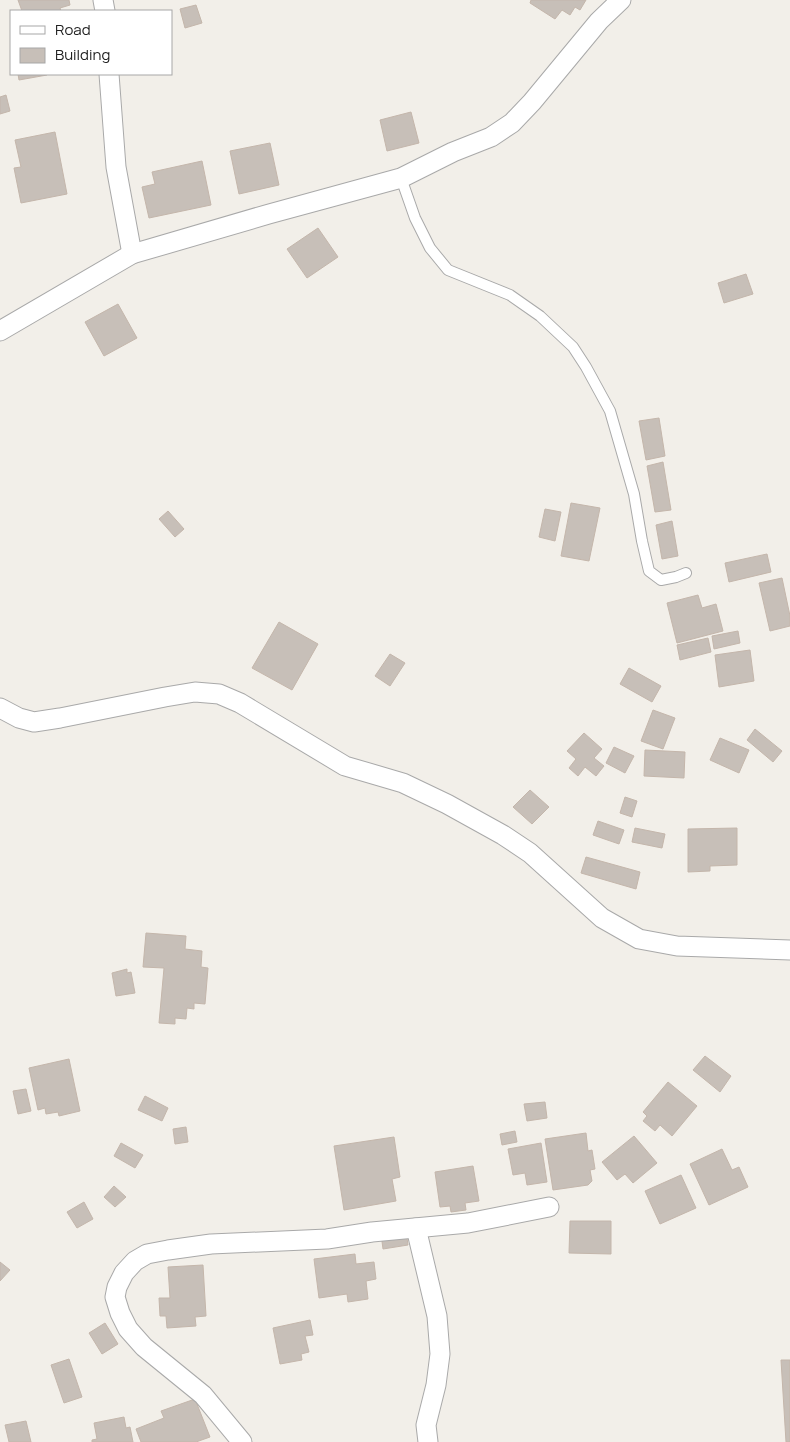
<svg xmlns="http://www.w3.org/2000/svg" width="790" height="1442" font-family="Manrope,sans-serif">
  <rect width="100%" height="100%" fill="#f2efe9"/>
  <g fill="#c7bfb8" stroke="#c4b6ab">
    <polygon points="18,0 69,0 70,5 60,8 61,11 22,11"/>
    <polygon points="531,0 586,0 580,10 575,7 570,15 562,10 555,19 530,3"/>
    <polygon points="196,5 202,23 185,28 180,9"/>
    <polygon points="18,74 46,74 47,75 19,80"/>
    <polygon points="6,95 10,111 0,114 0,97"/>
    <polygon points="411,112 419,143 387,151 380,120"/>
    <polygon points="55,132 67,194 21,203 14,168 21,167 15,140"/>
    <polygon points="270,143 279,185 239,194 230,151"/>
    <polygon points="202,161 211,205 149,218 142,187 155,184 152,172"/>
    <polygon points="318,228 338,257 307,278 287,249"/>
    <polygon points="746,274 753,294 724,303 718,283"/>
    <polygon points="118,304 137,338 104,356 85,322"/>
    <polygon points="659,418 665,456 646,460 639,421"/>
    <polygon points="663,462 671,510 655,512 647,466"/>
    <polygon points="571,503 600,508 589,561 561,556"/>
    <polygon points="545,509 561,512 555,541 539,537"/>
    <polygon points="168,511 184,529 175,537 159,519"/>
    <polygon points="672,521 678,556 662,559 656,525"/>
    <polygon points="767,554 771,572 729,582 725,563"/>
    <polygon points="782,578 790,616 790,626 770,631 759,583"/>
    <polygon points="698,595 702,608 716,604 723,631 677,643 667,603"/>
    <polygon points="279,622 318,644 292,690 252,668"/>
    <polygon points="738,631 740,643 714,649 712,636"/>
    <polygon points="708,638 711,652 680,660 677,645"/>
    <polygon points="750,650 754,681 719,687 715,655"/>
    <polygon points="390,654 405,663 390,686 375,676"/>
    <polygon points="629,668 661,686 652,702 620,684"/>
    <polygon points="653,710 675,718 663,749 641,741"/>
    <polygon points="755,729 782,751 773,762 747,740"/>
    <polygon points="584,733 602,749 594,758 604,766 596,776 585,767 578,776 569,768 576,759 567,751"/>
    <polygon points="720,738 749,750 739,773 710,760"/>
    <polygon points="614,747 634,756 625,773 606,763"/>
    <polygon points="645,750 685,752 684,778 644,776"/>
    <polygon points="530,790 549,807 532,824 513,807"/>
    <polygon points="625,797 637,801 632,817 620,813"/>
    <polygon points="598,821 624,830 619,844 593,835"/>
    <polygon points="635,828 665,834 662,848 632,842"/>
    <polygon points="737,828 737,865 710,866 710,871 688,872 688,829"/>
    <polygon points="586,857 640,872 636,889 581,873"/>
    <polygon points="146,933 186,936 185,949 202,951 201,967 208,968 205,1004 194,1003 194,1009 187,1008 186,1019 175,1018 175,1024 159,1023 164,968 143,967"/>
    <polygon points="127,969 127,973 131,972 135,993 116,996 112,973"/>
    <polygon points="705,1056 731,1076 720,1092 693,1070"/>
    <polygon points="69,1059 80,1111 59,1116 58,1112 46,1114 45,1108 38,1110 29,1068"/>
    <polygon points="668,1082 697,1106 672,1136 660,1125 655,1131 643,1121 647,1116 643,1112"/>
    <polygon points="26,1089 31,1111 18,1114 13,1091"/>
    <polygon points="145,1096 168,1108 162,1121 138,1110"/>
    <polygon points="545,1102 547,1118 527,1121 524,1104"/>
    <polygon points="186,1127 188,1142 175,1144 173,1129"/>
    <polygon points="515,1131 517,1142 502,1145 500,1134"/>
    <polygon points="586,1133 588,1151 592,1150 595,1169 590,1170 592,1181 588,1185 553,1190 545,1139"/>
    <polygon points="634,1136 657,1163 633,1183 625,1174 617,1180 602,1162"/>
    <polygon points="394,1137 400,1177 392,1179 396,1201 344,1210 334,1146"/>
    <polygon points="121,1143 143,1155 135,1168 114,1156"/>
    <polygon points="541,1143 547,1182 527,1185 525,1173 513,1175 508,1149"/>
    <polygon points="722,1149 732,1170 739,1167 748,1187 709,1205 690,1164"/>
    <polygon points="473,1166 479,1201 465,1203 466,1210 451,1212 450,1206 440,1207 435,1172"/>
    <polygon points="681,1175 696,1208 660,1224 645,1191"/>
    <polygon points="114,1186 126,1197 115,1207 104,1197"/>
    <polygon points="84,1202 93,1219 77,1228 67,1212"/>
    <polygon points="570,1221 611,1221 611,1254 569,1253"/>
    <polygon points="406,1231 408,1245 383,1249 381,1234"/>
    <polygon points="355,1254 356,1264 374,1262 376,1279 366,1281 368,1299 348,1302 347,1294 319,1298 314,1259"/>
    <polygon points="0,1262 10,1270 0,1281"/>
    <polygon points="203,1265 206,1316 195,1317 196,1326 167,1328 166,1316 160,1316 159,1298 170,1298 168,1267"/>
    <polygon points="310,1320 313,1335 305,1336 309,1352 301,1354 302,1360 280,1364 273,1328"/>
    <polygon points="105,1323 118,1344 102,1354 89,1333"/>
    <polygon points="69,1359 82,1397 64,1403 51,1365"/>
    <polygon points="781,1360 790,1360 790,1442 786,1442"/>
    <polygon points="195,1399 210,1437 196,1442 141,1442 136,1429 164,1418 161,1411"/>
    <polygon points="124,1417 126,1428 130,1427 133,1442 92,1442 92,1440 97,1439 94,1423"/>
    <polygon points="26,1421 31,1442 9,1442 5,1425"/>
  </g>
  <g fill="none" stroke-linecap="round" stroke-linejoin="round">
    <g stroke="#a9a9a9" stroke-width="12">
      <polyline id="service" points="401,178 415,218 430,248 448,270 510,295 540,316 573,347 586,367 610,411 634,494 642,541 649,571 661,580 676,577 686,573"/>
    </g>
    <g stroke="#a9a9a9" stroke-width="21">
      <g id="minor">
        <polyline points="103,0 105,11"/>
        <polyline points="109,74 116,167 132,254"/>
        <polyline points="0,331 132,254 269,214 401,178 453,152 491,137 512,123 532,102 599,21 621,0"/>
        <polyline points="0,708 19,718 34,722 60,718 165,697 195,692 219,694 240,703 345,766 403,783 447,804 503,835 530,853 602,918 639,939 677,946 790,950"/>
        <polyline points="416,1228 437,1316 440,1354 436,1385 426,1425 428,1442"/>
        <polyline points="242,1442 203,1395 144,1347 128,1329 120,1313 115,1297 117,1287 124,1273 135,1261 147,1254 168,1250 211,1244 327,1239 372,1232 468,1223 549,1207"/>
      </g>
    </g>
    <use href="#service" stroke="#fff" stroke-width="10"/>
    <use href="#minor" stroke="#fff" stroke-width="19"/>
  </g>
  <rect x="10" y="10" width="162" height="65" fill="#ffffff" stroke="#a7a7a7"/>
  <rect x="20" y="26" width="25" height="8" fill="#ffffff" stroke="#a7a7a7"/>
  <text x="55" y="35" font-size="15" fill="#222222">Road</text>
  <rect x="20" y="48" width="25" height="15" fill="#c7bfb8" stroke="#a7a7a7"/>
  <text x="55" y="60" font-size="15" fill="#222222">Building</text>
</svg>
